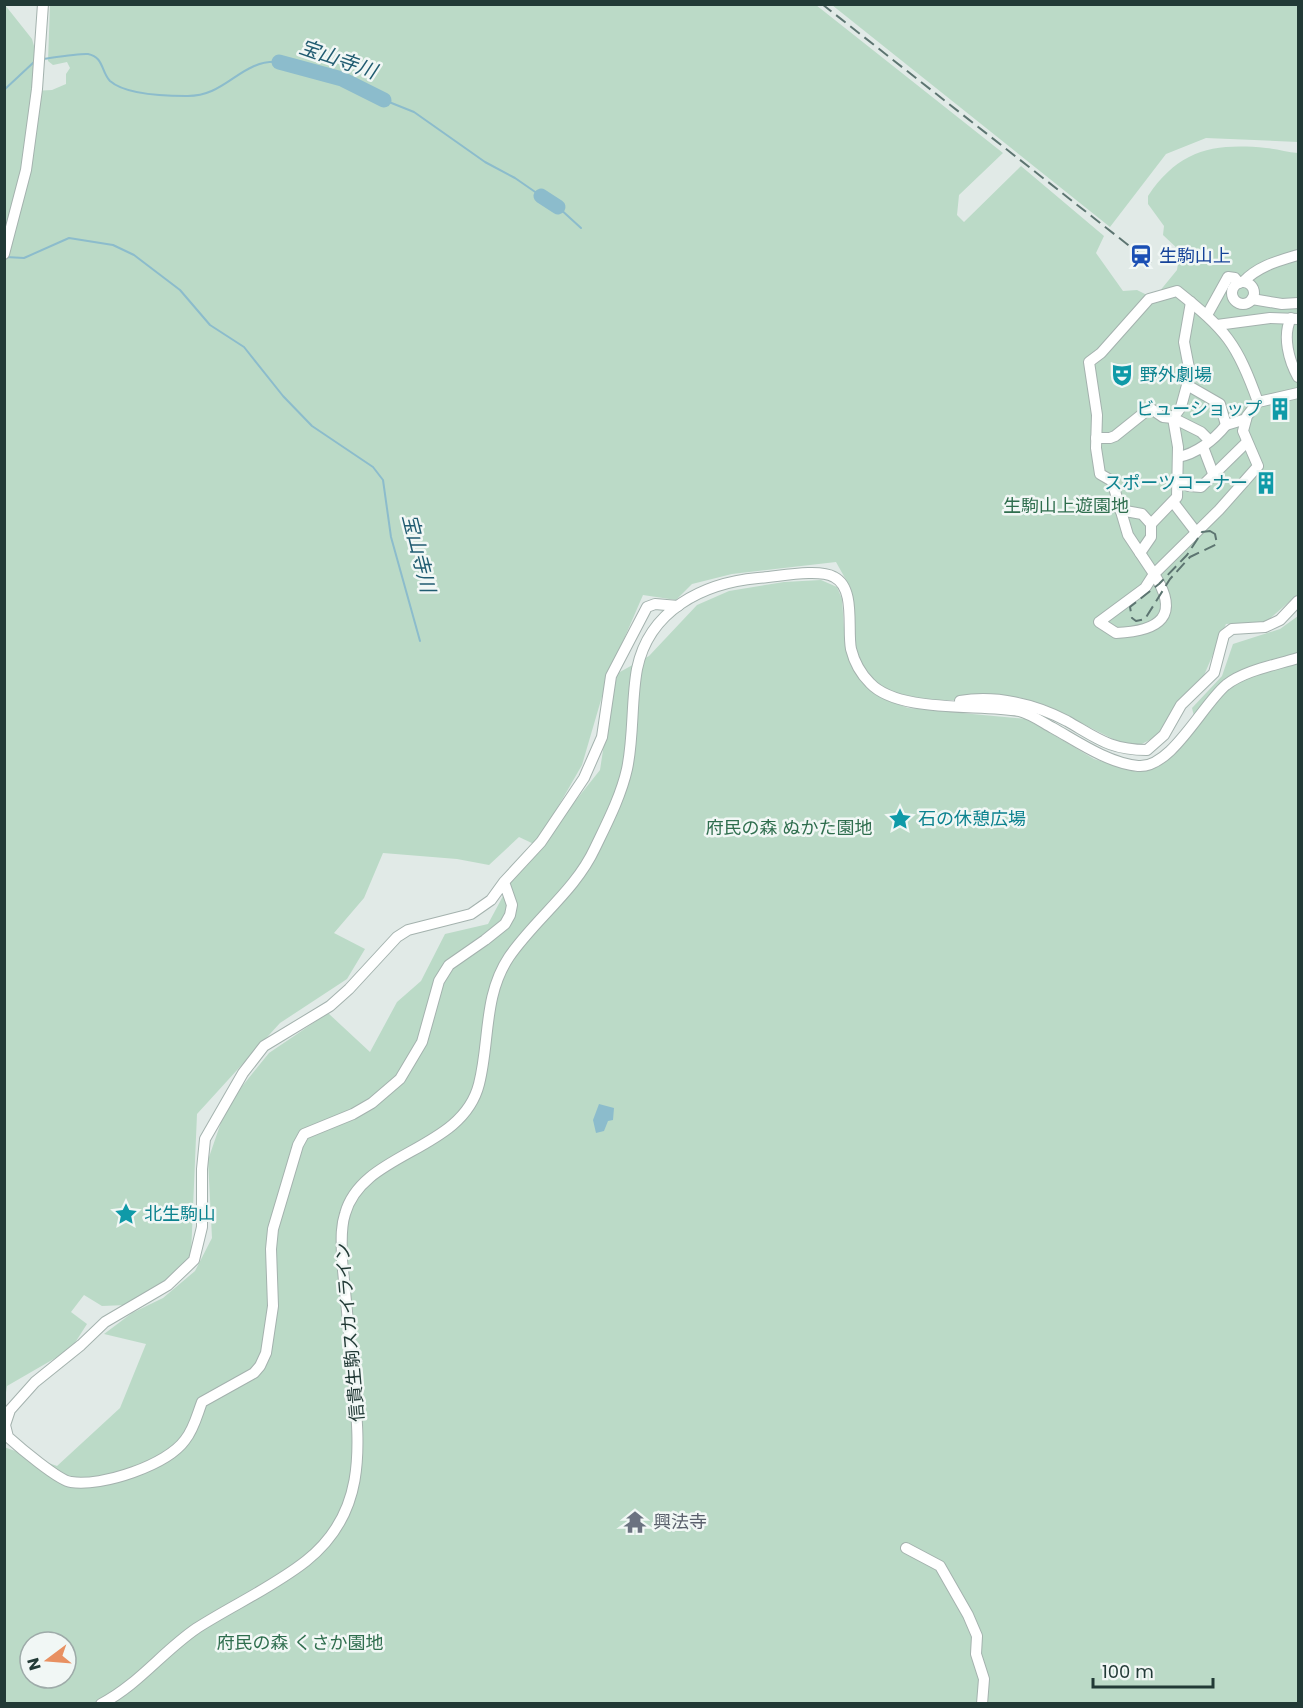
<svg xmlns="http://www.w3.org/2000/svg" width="1303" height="1708" font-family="Poppins,'Noto Sans JP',sans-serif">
  <rect width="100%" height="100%" fill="#e1eae7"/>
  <g fill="#bbdac7" fill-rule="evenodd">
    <path d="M5 5 32 39 36 53 33 91 52 90 66 84V74L70 68 67 62 53 65 48 61 50 5H816L1003 153 959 195 957 215 964 222 1021 166 1104 236 1096 253 1123 291 1137 290 1147 295 1159 292 1177 270 1180 251 1163 235 1164 226 1148 204V196C1179 150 1213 143 1266 148 1277 149 1287 152 1298 153V594L1266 622 1226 624 1202 680 1177 702 1157 736 1140 745 1121 743 1045 705 1018 697 933 701 890 692 877 684 858 658 853 642 850 587 836 562 732 574 692 584 676 600 643 595 608 676 582 765 536 845 519 837 489 865 457 859 383 853 364 898 334 933 365 949 347 979 280 1023 197 1114 191 1255 170 1281 126 1305 102 1306 84 1295 71 1312 87 1324 71 1349 7 1386 5 1399Z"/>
    <polygon points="832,5 1298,5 1298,142 1206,138 1166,154 1110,227"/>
    <path d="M821 580 837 587 842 599 845 644 861 680 876 694 897 704 908 708 1027 719 1094 759 1137 772 1160 766 1197 728 1192 708 1222 676 1233 644 1280 629 1298 616V1703H5L4 1447 57 1466 120 1408 146 1344 104 1334 132 1313 163 1298 195 1271 212 1238 208 1160 227 1105 269 1053 328 1013 370 1052 397 1002 421 981 445 934 488 924 510 883 600 770 611 698 618 673 649 656 697 605 729 591 784 582ZM30 1642H66V1678H30Z"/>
  </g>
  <polygon fill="#8cbccc" points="599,1104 614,1108 613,1120 608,1121 604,1131 596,1133 593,1120"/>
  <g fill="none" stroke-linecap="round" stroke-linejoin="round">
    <g stroke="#8cbccc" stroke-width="2">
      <path d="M42 59C50 58 82 53 88 54 104 57 101 72 110 81 126 95 166 96 186 96 227 97 240 59 279 62"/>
      <polyline points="4,90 34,62"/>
      <polyline points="384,100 414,112 485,162 515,178 541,196"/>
      <polyline points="558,207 581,228"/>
      <polyline points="6,257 24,258 69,238 113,245 134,255 180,290 210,325 244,347 283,396 312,426 373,467 383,480 391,537 420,641"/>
    </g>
    <g stroke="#8cbccc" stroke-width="15">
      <polyline points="279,62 342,79 384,100"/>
      <polyline points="541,196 558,207"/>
    </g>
    <g stroke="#a4b2ae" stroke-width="12">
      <g id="minor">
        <polyline points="4,254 26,170 37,89 43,4"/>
        <circle cx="1243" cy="293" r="11"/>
        <path d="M1243 282C1258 266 1278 261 1298 255"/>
        <polyline points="1252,299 1282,304 1298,303"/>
        <polyline points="1207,315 1228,277 1235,278 1239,283"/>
        <path d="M1291 318C1282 336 1289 361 1298 377"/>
        <polyline points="1217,325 1270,318 1298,319"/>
        <polyline points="1187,385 1220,404 1226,425 1246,419"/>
        <path d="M1258 402C1237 343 1226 330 1177 291L1149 299 1101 353 1089 362 1097 415 1096 448 1100 474 1112 481 1128 535 1154 574 1219 510 1258 466 1243 431 1247 416 1258 402 1298 393"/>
        <polyline points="1173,418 1201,432 1209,440"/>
        <polyline points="1096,438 1110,438 1115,436 1150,408 1163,417 1173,418 1181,407 1187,385 1189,368 1184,342 1191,302"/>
        <polyline points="1203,447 1214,476"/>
        <path d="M1178 457C1196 454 1214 440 1226 425"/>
        <polyline points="1178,482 1189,486 1201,487 1247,442"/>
        <polyline points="1173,502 1196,532"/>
        <polyline points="1120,510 1142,514 1151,524"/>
        <polyline points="1140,553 1151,537 1151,524 1177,497 1178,447 1173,418"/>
        <path d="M1154 574C1181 616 1160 631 1116 633L1099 622 1145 588Z"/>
        <path d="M960 701C996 695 1035 704 1067 721 1097 738 1110 750 1147 750L1164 735 1181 705 1214 673 1224 635 1232 629 1265 627 1280 620 1298 601"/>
        <path d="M504 882 512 905 510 915 505 924 485 940 449 965 439 981 422 1042 400 1079 372 1103 353 1114 304 1134 298 1145 273 1229 271 1249 273 1306 266 1353 260 1366 254 1373 202 1402C197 1415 194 1429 185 1440 167 1465 102 1487 71 1482 59 1481 18 1446 8 1437L5 1425 10 1410 35 1382 81 1345 105 1322 168 1285 194 1260 202 1227V1169L205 1139 243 1073 264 1046 330 1006 349 989 397 937 408 930 471 914 491 900 504 882 541 842 584 778 602 737 611 676 647 607 655 604 678 606"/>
        <polyline points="906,1548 940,1566 968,1615 977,1636 976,1654 984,1679 982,1704"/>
        <path d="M101 1704C138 1685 163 1651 197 1628 233 1605 273 1587 306 1561 369 1511 359 1444 353 1373 349 1335 346 1298 342 1260 342 1245 340 1229 345 1214 362 1151 462 1152 479 1084 490 1041 483 996 509 957 535 919 575 891 595 848 607 823 621 796 627 769 634 736 631 702 637 669 649 610 703 583 758 578 777 577 818 568 834 577 856 588 847 629 851 649 854 661 861 674 870 683 898 713 977 704 1019 711 1031 714 1042 722 1053 728 1078 742 1108 763 1138 766 1171 769 1202 705 1226 685 1245 670 1276 665 1298 658"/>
      </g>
    </g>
    <use href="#minor" stroke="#fff" stroke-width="10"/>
    <g stroke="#5d7571" stroke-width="2" stroke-dasharray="12 6" stroke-linecap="butt">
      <polyline points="822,4 1151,263"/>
      <polygon points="1210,531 1215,534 1217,544 1190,557 1170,579 1145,619 1136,621 1132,618 1130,607 1159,584 1187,555 1202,532"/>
    </g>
  </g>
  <defs>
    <g id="station-bare" transform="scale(1.8)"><path d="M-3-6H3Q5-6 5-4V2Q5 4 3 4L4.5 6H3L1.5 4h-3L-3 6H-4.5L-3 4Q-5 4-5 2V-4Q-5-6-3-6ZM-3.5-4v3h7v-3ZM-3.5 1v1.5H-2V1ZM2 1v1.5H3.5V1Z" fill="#1a4fb4" stroke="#f1f7f5" stroke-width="2.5" paint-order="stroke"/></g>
    <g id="theatre-bare" transform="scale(1.8)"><path d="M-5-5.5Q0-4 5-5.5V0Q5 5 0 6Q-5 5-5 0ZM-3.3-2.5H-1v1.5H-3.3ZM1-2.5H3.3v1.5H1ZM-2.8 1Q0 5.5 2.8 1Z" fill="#0f9aa8" stroke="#f1f7f5" stroke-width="2.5" paint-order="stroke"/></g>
    <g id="building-bare" transform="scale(1.8)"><path d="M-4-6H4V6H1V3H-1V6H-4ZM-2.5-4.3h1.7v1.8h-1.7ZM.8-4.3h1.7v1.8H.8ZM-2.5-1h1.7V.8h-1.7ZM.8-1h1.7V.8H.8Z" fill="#0f9aa8" stroke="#f1f7f5" stroke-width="2.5" paint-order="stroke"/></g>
    <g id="sight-bare" transform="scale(1.8)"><path d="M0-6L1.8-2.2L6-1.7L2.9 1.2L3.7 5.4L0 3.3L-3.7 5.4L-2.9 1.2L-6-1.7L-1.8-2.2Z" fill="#0f9aa8" stroke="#f1f7f5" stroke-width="2.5" paint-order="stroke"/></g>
    <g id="temple-bare" transform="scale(1.8)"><path d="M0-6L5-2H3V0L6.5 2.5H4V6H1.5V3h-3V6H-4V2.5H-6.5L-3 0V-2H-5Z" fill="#6b7280" stroke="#f1f7f5" stroke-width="2.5" paint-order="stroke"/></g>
  </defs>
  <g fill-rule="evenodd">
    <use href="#station-bare" x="1141" y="256"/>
    <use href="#theatre-bare" x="1122" y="375"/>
    <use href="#building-bare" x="1280" y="409"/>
    <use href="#building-bare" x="1266" y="483"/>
    <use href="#sight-bare" x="900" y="819"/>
    <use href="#sight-bare" x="126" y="1214"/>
    <use href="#temple-bare" x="635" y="1522"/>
  </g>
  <g text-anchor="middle" stroke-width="5" stroke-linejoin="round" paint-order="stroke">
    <g font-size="18" fill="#164399" stroke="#f1f7f5" text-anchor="start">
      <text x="1159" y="262">生駒山上</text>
    </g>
    <g font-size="18" fill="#0d838f" stroke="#f1f7f5" text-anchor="start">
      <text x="1140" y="381">野外劇場</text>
      <text x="1262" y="415" text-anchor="end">ビューショップ</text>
      <text x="1248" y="489" text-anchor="end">スポーツコーナー</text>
      <text x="918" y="825">石の休憩広場</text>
      <text x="144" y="1220">北生駒山</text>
    </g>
    <g font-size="18" fill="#2f6e4e" stroke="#f1f7f5">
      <text x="1066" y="512">生駒山上遊園地</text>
      <text x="789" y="834">府民の森 ぬかた園地</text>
      <text x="300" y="1649">府民の森 くさか園地</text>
    </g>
    <g font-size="18" fill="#223a36" stroke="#f1f7f5">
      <text transform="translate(350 1332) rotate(-95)" y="6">信貴生駒スカイライン</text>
    </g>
    <g font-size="18" fill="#5b616d" stroke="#f1f7f5" text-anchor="start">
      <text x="653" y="1528">興法寺</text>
    </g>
    <g font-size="20" font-style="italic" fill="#215c71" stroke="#f1f7f5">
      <text transform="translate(338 59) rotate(19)" y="7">宝山寺川</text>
      <text transform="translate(419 553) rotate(76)" y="7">宝山寺川</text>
    </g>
  </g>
  <rect width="1303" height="1708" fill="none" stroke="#223a36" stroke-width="12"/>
  <g transform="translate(48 1660) rotate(254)"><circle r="28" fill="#f1f7f5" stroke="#9eaba9" stroke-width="1.5"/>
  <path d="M0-4.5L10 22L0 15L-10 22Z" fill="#e89061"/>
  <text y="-9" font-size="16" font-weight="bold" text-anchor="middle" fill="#223a36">N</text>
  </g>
  <path d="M1093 1678v9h120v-9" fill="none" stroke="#223a36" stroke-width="3"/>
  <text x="1102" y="1678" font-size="18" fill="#223a36" stroke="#f1f7f5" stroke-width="4.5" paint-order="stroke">100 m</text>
</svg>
